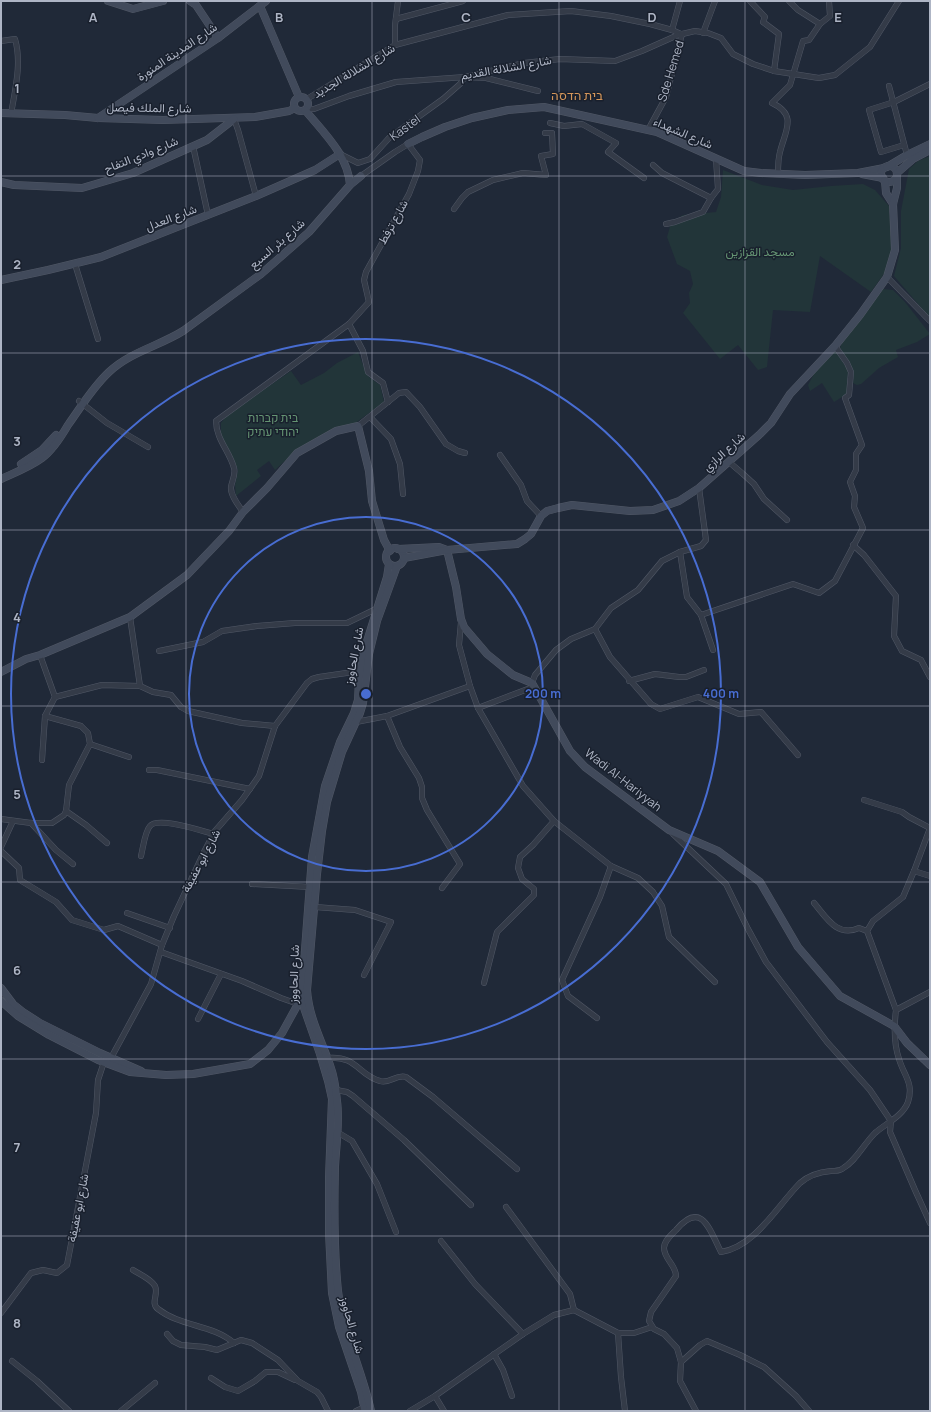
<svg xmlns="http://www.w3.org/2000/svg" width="931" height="1412" font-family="Manrope,Vazirmatn,Heebo,sans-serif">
  <rect width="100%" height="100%" fill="#202938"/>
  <g fill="#223539">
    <polygon points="930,156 930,318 894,276 901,248 901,211 909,169 918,161"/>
    <polygon points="723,170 762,185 793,190 831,186 863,184 875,190 889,206 892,247 886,271 871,292 820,256 810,312 773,310 767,367 758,370 738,345 720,359 683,313 690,303 689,293 693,284 690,271 677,264 667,237 671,223 683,215 716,212 721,197"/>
    <path d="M883 289 893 290 905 302 930 334 917 342 896 350 898 357 879 368 861 384 857 385 853 383C856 368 848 360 840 348L843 340 877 295Z"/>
    <polygon points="358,352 363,365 369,377 380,385 384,402 354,424 331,430 300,447 275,470 269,461 257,470 261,476 236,496 235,485 238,470 221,435 221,423 227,415 291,371 301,385 324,373 337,363"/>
    <polygon points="834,352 836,352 848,370 847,394 834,402 822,383 810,391 808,385 815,372"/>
  </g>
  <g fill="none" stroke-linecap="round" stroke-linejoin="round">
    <g stroke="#515866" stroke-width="6">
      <g id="street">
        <polyline points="750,1 765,17 763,22 779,34 774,71"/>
        <polyline points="396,19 463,1"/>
        <polyline points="820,24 830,16 829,1"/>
        <polyline points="672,30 680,1"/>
        <polyline points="703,33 715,1"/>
        <path d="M1 41 15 39C22 63 15 90 11 114"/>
        <polyline points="395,45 395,25 398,1"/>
        <polyline points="889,86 907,155"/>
        <polyline points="307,99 395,45 508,15 571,11 611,16 650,24 672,30 681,34"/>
        <polyline points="307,109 314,109 349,96 396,82 465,77 524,63 560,59 615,61 642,51 678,35 695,31 708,33 721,38 733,54 753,64 774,71 819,78 835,75 870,47 899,1"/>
        <polyline points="234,119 238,130 256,196"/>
        <polyline points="550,123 564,126 582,124 616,143 608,152 644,178"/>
        <polyline points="648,130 666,97 682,34"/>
        <polyline points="904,145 881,152 869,110 894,102 930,84"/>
        <polyline points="193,146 208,215"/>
        <polyline points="340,154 358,163 370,159 389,138 443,99 460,84 465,77 486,78 538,91"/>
        <polyline points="653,165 662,173 711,198 718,189 716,159"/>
        <path d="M778 174C778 167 778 159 780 152 785 131 798 115 772 103L790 85 803 41 809 40 820 24 798 10 789 1"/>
        <polyline points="454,209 462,198 468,192 493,180 523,173 546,175 541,156 553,154 552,133 545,133"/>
        <polyline points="666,224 675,222 703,212 711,198"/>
        <polyline points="75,264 98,339"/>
        <polyline points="887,277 930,321"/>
        <polyline points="349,324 363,351 368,372 383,383 388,402"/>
        <polyline points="79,401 107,423 148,447"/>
        <polyline points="370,417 391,439 400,464 403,494"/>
        <polyline points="358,426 399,393 406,392 420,407 446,444 458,451 465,453"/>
        <polyline points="500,455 521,485 527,501 541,516"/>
        <polyline points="729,462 743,474 754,484 764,499 787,520"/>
        <path d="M243 512C239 506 230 495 231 487 232 481 236 474 234 468 230 452 216 439 216 421L349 324 369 302 364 280 366 272 409 194 418 171 420 160 408 144 395 152 361 176"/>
        <polyline points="853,545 864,555 896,596 894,636 902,651 921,660 930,677"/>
        <polyline points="680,552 687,597 701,615 713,650"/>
        <polyline points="701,615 793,584 819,593 835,581 863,528 854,507 855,496 850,482 856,470 856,454 862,445 845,398 849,395 851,372 847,363 835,346"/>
        <polyline points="130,617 140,686"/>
        <polyline points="461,622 459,645 470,686 478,708 523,786 554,821 611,866 638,878 653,892 662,906 669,937 715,982"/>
        <polyline points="595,629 610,657 651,704 660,709 698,697 739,714 761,712 798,755"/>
        <polyline points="159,651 203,642 222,631 257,626 295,623 347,623 376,609"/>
        <polyline points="40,655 55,697 45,716 42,760"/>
        <polyline points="629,681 655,674 679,677 686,677 704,670"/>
        <polyline points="532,683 535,675 556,650 571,639 595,629 611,608 638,590 662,561 680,552 701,546 706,540 699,488"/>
        <polyline points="55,697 102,685 140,686 153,692 171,695 181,707 188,711 242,723 275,726"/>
        <polyline points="478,708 533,687"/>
        <polyline points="387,716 400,747 419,778 422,787 422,798 427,810 460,864 442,888"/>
        <polyline points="356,722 387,716 470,686"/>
        <polyline points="90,744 129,757"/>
        <polyline points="149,770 157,770 250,789"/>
        <polyline points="864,800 902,812 909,817 930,828"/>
        <polyline points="66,811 86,825 107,843"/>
        <polyline points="1,819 31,823 52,823 64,815 66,811 69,785 90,744 88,733 81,726 45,716"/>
        <polyline points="31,823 56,850 73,864"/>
        <polyline points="673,834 726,884 748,929 766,962 827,1042 870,1090 891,1121 890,1132 915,1190 930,1223"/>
        <polyline points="1,847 13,821"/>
        <polyline points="1,851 19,868 20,880 56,902 72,920 104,930 118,926 162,945"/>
        <path d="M141 856C143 848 145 831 150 826 158 816 202 831 214 834"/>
        <polyline points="914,871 930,876"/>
        <polyline points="252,884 310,887"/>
        <path d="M814 903C826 917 837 938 859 928L867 931"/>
        <polyline points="315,907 355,910 391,922 364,975"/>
        <polyline points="127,913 170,928"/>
        <polyline points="161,952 242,981 281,998 298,1004"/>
        <polyline points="484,983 497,932 534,895 534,889 522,879 518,868 520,857 533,845 554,821"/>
        <polyline points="896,1010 867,931 873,921 903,897 914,871 930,828"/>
        <polyline points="597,1018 568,996 562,980 600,897 611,866"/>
        <polyline points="198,1019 221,974"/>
        <polyline points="111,1058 151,984 162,945 174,916 204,852 215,831 242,800 259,776 275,726 307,683 312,679 319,677 360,671"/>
        <path d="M327 1058C357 1055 358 1075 380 1081 390 1084 396 1074 406 1077L433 1097 517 1169"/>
        <polyline points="336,1090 347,1092 353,1096 404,1140 471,1205"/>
        <polyline points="337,1132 352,1141 359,1153 377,1184 396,1232"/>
        <polyline points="506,1207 570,1294 574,1310"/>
        <polyline points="441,1241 475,1284 523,1334"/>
        <path d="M133 1270C139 1274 151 1279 155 1286 159 1294 150 1303 158 1309 181 1327 212 1324 234 1343"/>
        <polyline points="1,1313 31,1273 43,1270 57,1273 67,1265 96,1113 98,1080 104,1062"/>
        <polyline points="618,1333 621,1377 625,1411"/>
        <polyline points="167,1334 173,1341 181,1345 205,1347 217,1350 241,1340 252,1343 278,1360 298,1381 317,1392 321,1397 328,1411"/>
        <polyline points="494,1354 503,1370 512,1396"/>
        <polyline points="12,1361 37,1381 69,1411"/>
        <polyline points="681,1362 700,1345 707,1341 740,1355 764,1367 796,1396 809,1411"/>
        <polyline points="211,1378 225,1387 238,1391 255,1381 266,1372 278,1372 295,1380"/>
        <polyline points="435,1396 444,1411"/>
        <polyline points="121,1411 155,1383"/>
        <polyline points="356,1411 367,1406"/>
        <polyline points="410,1411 435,1396 523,1334 554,1315 574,1310 618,1333 634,1333 652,1327"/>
        <path d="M696 1411 680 1381 681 1362 677 1348 664 1334 654 1329 649 1321 651 1312 676 1276C676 1265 664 1259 664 1248 664 1241 671 1235 676 1230 702 1199 710 1231 721 1252 755 1247 778 1205 800 1183 809 1175 819 1172 831 1171 834 1171 839 1171 842 1169 856 1161 863 1145 875 1133 885 1124 903 1116 908 1102 914 1083 904 1076 899 1059 894 1044 894 1026 896 1010L930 992"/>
      </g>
    </g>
    <g stroke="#515866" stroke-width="8">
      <g id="secondary">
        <polyline points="108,1 133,9 163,1"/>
        <polyline points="190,1 196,5 218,38"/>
        <polyline points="260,6 299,97"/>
        <circle cx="301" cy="104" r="7"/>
        <polyline points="1,113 65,115 98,118 163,120 255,117 289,111 295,108"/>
        <polyline points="98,118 218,38 266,1"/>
        <polyline points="408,144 422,137 445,127 472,118 508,110 544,107 657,132 744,171 761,173 805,175 858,173 884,168"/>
        <circle cx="889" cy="174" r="8"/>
        <polyline points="887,167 907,155 930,144"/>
        <polyline points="897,173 913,159 930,150"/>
        <polyline points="862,174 883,178"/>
        <polyline points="885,181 886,193 893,204"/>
        <polyline points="1,182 14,185 82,188 133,173 207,140 234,119"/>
        <polyline points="350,185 361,176"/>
        <polyline points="1,280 48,270 101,257 256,196 315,170 340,154"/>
        <polyline points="21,464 42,450 56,435"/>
        <path d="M1 479C14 473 30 467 42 458 53 450 61 437 68 425 81 407 92 388 109 372 130 352 159 346 183 331L261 274 309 232 350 185C348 155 323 132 305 110"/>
        <circle cx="395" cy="557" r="9"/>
        <polyline points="398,549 439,547 447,550"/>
        <polyline points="447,550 456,587 461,619 464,627 487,654 513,675 532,683 570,751 585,767 669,830 718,851 760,882 798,947 840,996 894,1026 907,1043 930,1065"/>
        <polyline points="404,558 447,550 517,544 525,539 531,534 541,516 547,511 558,508 572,505 630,511 653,510 679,501 699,488 759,435 771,423 790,394 835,346 860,315 887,277 895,250 893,204 897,188 897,177"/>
        <polyline points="1,672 26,659 40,655 130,617 187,575 229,531 243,512 267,488 297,453 336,431 358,426 369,471 372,501 384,540 390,551"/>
        <polyline points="1,988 13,1004 23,1012 40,1023 100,1053 141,1071"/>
        <polyline points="1,1001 18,1016 49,1035 98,1060 130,1072 166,1075 193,1074 250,1064 268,1050 282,1033 298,1004 305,1000"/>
        <polyline points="365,1411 361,1392 339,1327 332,1293 329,1233 329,1177 332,1099 328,1081 320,1054 304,1008 303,976 312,857 325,786 340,742 354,713 358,700 359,680 364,651 387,577 389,564"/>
        <path d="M371 1411C362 1370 343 1333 338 1291 334 1252 334 1207 335 1167 336 1145 340 1122 337 1101 336 1089 334 1076 330 1065 321 1039 309 1018 307 990L317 874 322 831 327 802 342 752 360 713 363 703 369 654 377 621 397 566"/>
      </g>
    </g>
    <use href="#street" stroke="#343b48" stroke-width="5"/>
    <use href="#secondary" stroke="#414a5b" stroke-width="7"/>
  </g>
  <path fill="none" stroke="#aeb5c5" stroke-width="1" stroke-opacity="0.55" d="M186 1V1411M372 1V1411M559 1V1411M745 1V1411M1 176H930M1 353H930M1 530H930M1 706H930M1 882H930M1 1059H930M1 1236H930"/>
  <g fill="none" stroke="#486dd2" stroke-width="2">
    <circle cx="366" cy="694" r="177"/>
    <circle cx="366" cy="694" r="355"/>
  </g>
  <g text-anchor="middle" stroke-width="3" stroke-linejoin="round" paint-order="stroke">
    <g font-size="12" fill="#aeb5c5" stroke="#19202d">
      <text transform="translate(177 52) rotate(-34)" y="4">شارع المدينة المنورة</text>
      <text transform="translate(506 68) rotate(-10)" y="4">شارع الشلالة القديم</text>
      <text transform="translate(354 71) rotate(-31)" y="4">شارع الشلالة الجديد</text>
      <text transform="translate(671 71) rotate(-73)" y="4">Sde Hemed</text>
      <text transform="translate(149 108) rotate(1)" y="4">شارع الملك فيصل</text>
      <text transform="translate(405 128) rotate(-36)" y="4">Kastel</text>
      <text transform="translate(683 133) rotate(23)" y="4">شارع الشهداء</text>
      <text transform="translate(141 155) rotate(-22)" y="4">شارع وادي التفاح</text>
      <text transform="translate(171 218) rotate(-21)" y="4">شارع العدل</text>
      <text transform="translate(393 222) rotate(-61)" y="4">شارع ترفط</text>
      <text transform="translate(277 244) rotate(-41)" y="4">شارع بئر السبع</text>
      <text transform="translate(724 452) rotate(-42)" y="4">شارع الرازي</text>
      <text transform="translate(354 656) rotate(-79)" y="4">شارع الحاووز</text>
      <text transform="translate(623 780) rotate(38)" y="4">Wadi Al-Hariyyah</text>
      <text transform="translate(201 861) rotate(-62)" y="4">شارع ابو عفيفة</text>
      <text transform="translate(294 974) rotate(-88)" y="4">شارع الحاووز</text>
      <text transform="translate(78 1208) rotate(-79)" y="4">شارع ابو عفيفة</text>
      <text transform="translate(352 1325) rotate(74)" y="4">شارع الحاووز</text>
    </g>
    <g font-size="12" fill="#659573" stroke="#19202d">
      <text x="760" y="256">مسجد القزازين</text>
      <text x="273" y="422">בית קברות<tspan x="273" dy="14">יהודי עתיק</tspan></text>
    </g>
    <g font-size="13" fill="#d4965a" stroke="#19202d">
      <text x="577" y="100">בית הדסה</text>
    </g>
  </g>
  <g font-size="13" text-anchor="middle" font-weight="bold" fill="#aeb5c5" stroke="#19202d" stroke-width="3" stroke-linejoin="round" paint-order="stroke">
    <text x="93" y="22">A</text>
    <text x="279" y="22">B</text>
    <text x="466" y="22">C</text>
    <text x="652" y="22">D</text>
    <text x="838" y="22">E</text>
    <text x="17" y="93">1</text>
    <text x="17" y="269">2</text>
    <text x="17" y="446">3</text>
    <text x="17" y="622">4</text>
    <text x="17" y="799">5</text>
    <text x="17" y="975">6</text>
    <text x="17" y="1152">7</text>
    <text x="17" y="1328">8</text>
  </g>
  <circle cx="366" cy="694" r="6" fill="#486dd2" stroke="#19202d" stroke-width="2"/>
  <g font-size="12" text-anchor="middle" font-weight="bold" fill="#486dd2" stroke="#19202d" stroke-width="3" stroke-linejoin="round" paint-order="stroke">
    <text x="543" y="698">200 m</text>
    <text x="721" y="698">400 m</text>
  </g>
  <rect width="931" height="1412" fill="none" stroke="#aeb5c5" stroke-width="4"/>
</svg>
